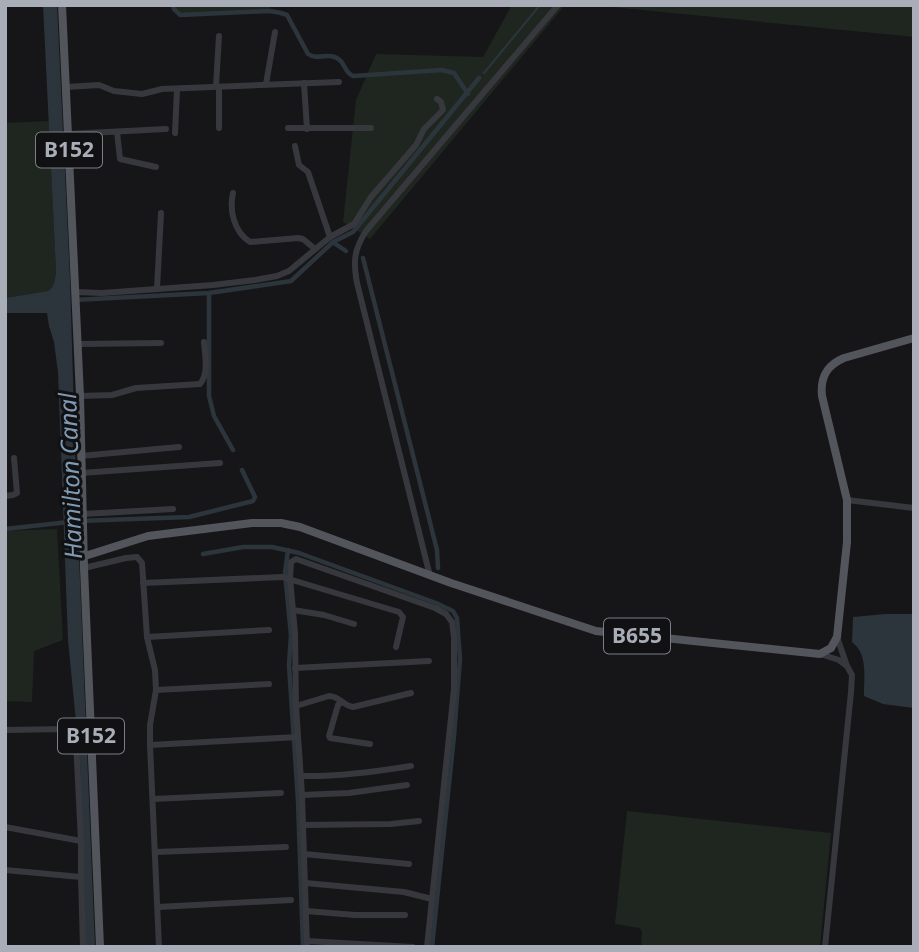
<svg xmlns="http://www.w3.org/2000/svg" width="919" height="952" font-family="'Noto Sans',sans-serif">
  <rect width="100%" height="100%" fill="#161618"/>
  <g fill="#1e261f">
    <polygon points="173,5 270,5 270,11 180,15 174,9"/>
    <polygon points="512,5 565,5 370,239 343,222 356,100 376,54 483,57"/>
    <polygon points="592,5 914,5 914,37"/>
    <path d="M49 121 56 271C55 279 55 286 48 291L5 298V123Z"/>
    <polygon points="57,529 63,640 34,651 32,702 5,701 5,531"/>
    <polygon points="627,811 831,833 820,947 641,947 642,931 639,928 615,924"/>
  </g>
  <g fill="#2c353c">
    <path d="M43 5H57L70 278 76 484 95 947H85L80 763 68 640 58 372 54 342 49 326 47 313H5V298L48 291C55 286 55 279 56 271Z"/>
    <path d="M885 614H914V708L883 704 864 696C864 677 868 654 852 642L853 617Z"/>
  </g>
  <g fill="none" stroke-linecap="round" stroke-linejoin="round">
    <polyline stroke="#2c353c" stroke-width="2" points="484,73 540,5"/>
    <g stroke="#2c353c" stroke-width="4.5">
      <path d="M173 5 174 9 180 15 270 11 281 13 287 15 308 54C318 61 327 52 337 58 346 63 343 71 353 76L442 70 454 73 468 94"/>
      <polyline points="334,243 346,251"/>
      <polyline points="363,258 437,550 438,568"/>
      <polyline points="209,293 209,396 214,416 233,450"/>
      <polyline points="74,300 209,293 291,281 333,242 353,232 479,78"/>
      <polyline points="5,529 78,521 189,517 253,501 255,497 242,470"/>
      <polyline points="288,550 285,573 291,635 289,665 298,801 303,947"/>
      <polyline points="203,554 243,547 272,547 299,553 436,603 453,611 457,618 460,659 454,736 432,947"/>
    </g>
    <g stroke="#37383d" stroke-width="6">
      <polyline points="304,83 307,129"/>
      <polyline points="266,84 275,32"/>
      <polyline points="216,86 219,36"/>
      <polyline points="66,87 99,85 114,91 142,94 162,89 339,82"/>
      <polyline points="219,87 219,128"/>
      <polyline points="288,128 371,128"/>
      <polyline points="117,132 120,159 156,167"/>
      <polyline points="175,133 177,90"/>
      <polyline points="68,134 166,129"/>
      <polyline points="295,146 299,165 308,172 330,237"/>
      <path d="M233 193C229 210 234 232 250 242L298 238 303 239 315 249"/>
      <polyline points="157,289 161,213"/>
      <polyline points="76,292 102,293 213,285 255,280 277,276 289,271 330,237 354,224 371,197 416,145 424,129 443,110 441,102 437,99"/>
      <polyline points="78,344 161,343"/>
      <path d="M80 396 112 395 136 388 200 384C209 374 205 355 204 342"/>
      <polyline points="80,456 179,447"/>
      <polyline points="81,473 220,463"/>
      <polyline points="5,496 13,495 17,493 14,458"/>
      <polyline points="847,500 914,508"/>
      <polyline points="83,514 173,509"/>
      <polyline points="84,568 126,558 137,557 142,563 147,637 155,670 156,690 150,725 150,745 159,947"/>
      <path d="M430 576 357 283C353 261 354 250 366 231L558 5"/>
      <polyline points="143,583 282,577 399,612 403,617 396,647"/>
      <polyline points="293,610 324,615 354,624"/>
      <polyline points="147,637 269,630"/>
      <polyline points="820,654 839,660 847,666 837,637"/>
      <polyline points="295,668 429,661"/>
      <polyline points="156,690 269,684"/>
      <polyline points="342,702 338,705 329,736 330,738 370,744"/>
      <path d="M296 706 329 696C339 696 344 706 353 707L411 693"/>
      <polyline points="5,730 67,729 73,732 76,741 81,841 81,877 5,870"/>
      <polyline points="150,745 298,737"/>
      <path d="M301 776C338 777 374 772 411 766"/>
      <polyline points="302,795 349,793 407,785"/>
      <polyline points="153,799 281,793"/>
      <polyline points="303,825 391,824 419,821"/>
      <polyline points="5,827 81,841"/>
      <polyline points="155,852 286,847"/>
      <polyline points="304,854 409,864"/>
      <polyline points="81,877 83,947"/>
      <polyline points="305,883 404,892 432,899"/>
      <polyline points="158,907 291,900"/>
      <polyline points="306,911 355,915 405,915"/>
      <polyline points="307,941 413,947"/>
      <polyline points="307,947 302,795 296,706 295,633 290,578 291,562 296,559 435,608 446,614 452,622 454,638 454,689 427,947"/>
      <polyline points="825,947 851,692 852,675 847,666"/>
    </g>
    <g stroke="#53555c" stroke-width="8">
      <polyline points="62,5 80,396 84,568 100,947"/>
      <path d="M85 556 148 536 252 523H281L300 527 451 583 596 631 820 654 831 648 837 637 847 542V500L822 396C820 377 827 365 844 358L914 338"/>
    </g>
  </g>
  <g text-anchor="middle" stroke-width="6" stroke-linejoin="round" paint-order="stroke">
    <g fill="#111113" stroke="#7b7e86" stroke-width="2">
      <rect x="36" y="132.5" width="66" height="35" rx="5"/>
      <rect x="604" y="618.5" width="66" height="35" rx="5"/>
      <rect x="58" y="718.5" width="66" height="35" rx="5"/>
    </g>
    <g font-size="21" font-weight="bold" fill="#a8adb8">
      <text x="69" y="157">B152</text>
      <text x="637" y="643">B655</text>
      <text x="91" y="743">B152</text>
    </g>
    <g font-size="24" font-style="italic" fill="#7f9bb3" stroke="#111113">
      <text transform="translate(71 476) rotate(-92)" y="8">Hamilton Canal</text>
    </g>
  </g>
  <rect width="919" height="952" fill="none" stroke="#a8adb8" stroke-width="14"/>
</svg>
